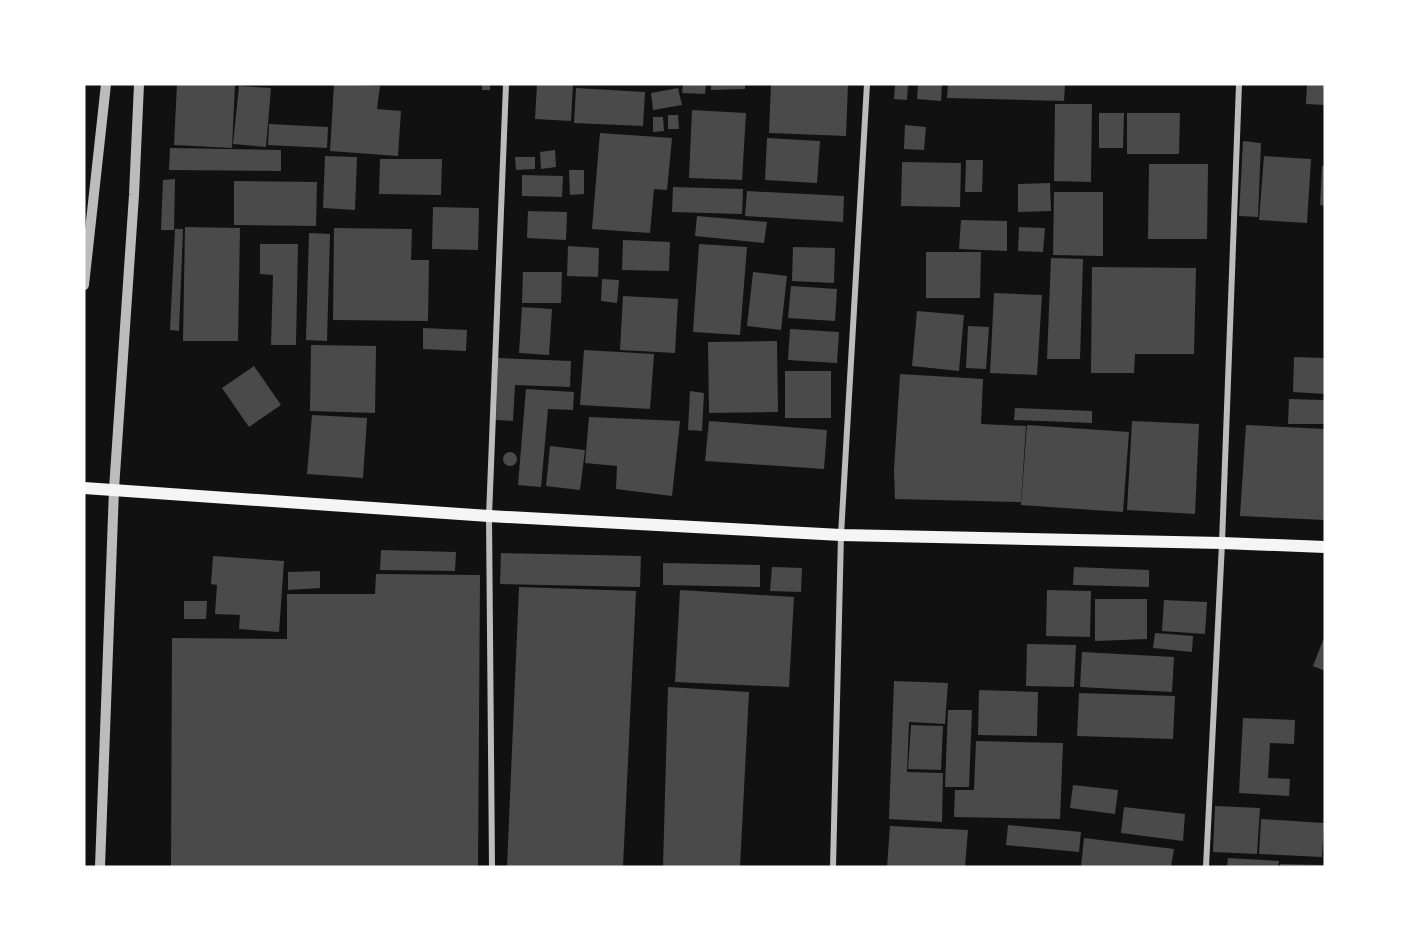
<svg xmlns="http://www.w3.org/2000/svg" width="1409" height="951" font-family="'PT Sans Narrow',sans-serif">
  <rect width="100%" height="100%" fill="#111"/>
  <g fill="#4a4a4a">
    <polygon points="177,84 235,84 232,148 174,145"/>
    <polygon points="334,84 380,86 377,109 401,111 398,156 330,151"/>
    <rect x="482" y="84" width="8" height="6"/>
    <polygon points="537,84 573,84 571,121 535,119"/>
    <polygon points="683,84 706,84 705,94 682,93"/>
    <polygon points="711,84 745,84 745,89 711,90"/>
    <polygon points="771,84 848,84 846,136 769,133"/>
    <polygon points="895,84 908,84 907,100 894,99"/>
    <polygon points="918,84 942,84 941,101 917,99"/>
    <polygon points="948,84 1065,84 1064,101 947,98"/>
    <polygon points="1307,84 1325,84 1325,105 1306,104"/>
    <polygon points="239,86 271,88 266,147 233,144"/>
    <polygon points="576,88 645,92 643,126 574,123"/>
    <polygon points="678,88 682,105 653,110 651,93"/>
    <polygon points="1055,104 1092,104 1091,182 1054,181"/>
    <polygon points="692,110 746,113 742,180 689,178"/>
    <polygon points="1099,113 1124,113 1123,148 1099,148"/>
    <polygon points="1127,113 1180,113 1179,154 1127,154"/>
    <polygon points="668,115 678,115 679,129 668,129"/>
    <polygon points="653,117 663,117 664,131 653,132"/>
    <polygon points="269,124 328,127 327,148 268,145"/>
    <polygon points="905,125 926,127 924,150 904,149"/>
    <polygon points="600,133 672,138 667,190 654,189 650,233 592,229"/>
    <polygon points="767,138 820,141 817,183 765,180"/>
    <polygon points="1243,141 1261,143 1258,217 1239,216"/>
    <polygon points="170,148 281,150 281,171 169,170"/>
    <polygon points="555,150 556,167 541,169 540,152"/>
    <polygon points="325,156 357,157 355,210 323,208"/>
    <polygon points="1264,156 1311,159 1307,223 1259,220"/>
    <polygon points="515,157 535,157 535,169 516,170"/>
    <polygon points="380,159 442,159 441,195 379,194"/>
    <polygon points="966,160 983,160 982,192 965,192"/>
    <polygon points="902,162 961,163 960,207 901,206"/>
    <polygon points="1149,164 1208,164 1207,239 1148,239"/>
    <polygon points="1322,166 1325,166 1325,206 1320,205"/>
    <polygon points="569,170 584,170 584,194 570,195"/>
    <polygon points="522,175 563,176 562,197 522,196"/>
    <polygon points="175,179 174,230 161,230 163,180"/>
    <polygon points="234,181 317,182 316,226 234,225"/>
    <polygon points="1050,183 1051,211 1018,212 1018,184"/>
    <polygon points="673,187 743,189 742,214 672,212"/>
    <polygon points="747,191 844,196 843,222 745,216"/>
    <polygon points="1054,192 1103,192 1103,256 1053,255"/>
    <polygon points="433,207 479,208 478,250 432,249"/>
    <polygon points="528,211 567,212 566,240 527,238"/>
    <polygon points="697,216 767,222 764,243 695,236"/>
    <polygon points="961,220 1007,221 1007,251 959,249"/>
    <polygon points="185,227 240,228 238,341 183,341"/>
    <polygon points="1019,227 1045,228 1043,252 1018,251"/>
    <polygon points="334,228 412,229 411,260 429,260 428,321 333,320"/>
    <polygon points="175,229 183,229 179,331 170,330"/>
    <polygon points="309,233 330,234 327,341 306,340"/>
    <polygon points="623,240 670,242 669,271 622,270"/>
    <polygon points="260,244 298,244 296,345 271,345 273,275 260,274"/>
    <polygon points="699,244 747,247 740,335 693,332"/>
    <polygon points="568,246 599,248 598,277 567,276"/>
    <polygon points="793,247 835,248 834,283 792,281"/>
    <polygon points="926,252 981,252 980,298 926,298"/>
    <polygon points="1051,258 1083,259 1080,359 1047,359"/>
    <polygon points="1092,267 1196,268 1194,354 1135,354 1134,373 1091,373"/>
    <polygon points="523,272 562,272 561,303 522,303"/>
    <polygon points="753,272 787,276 781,330 747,326"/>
    <polygon points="602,279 619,280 617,303 601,301"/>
    <polygon points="791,286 837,289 835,321 788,318"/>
    <polygon points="994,293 1042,295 1037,375 990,373"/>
    <polygon points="623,296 678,299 675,353 620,350"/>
    <polygon points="522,307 552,309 549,355 519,353"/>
    <polygon points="917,311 964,315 959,371 912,366"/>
    <polygon points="968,326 989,327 986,369 966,368"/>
    <polygon points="423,328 467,330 466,351 423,349"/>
    <polygon points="790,329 839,332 837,363 788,360"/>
    <polygon points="777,341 778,412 709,413 708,342"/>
    <polygon points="311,345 376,346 375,413 310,411"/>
    <polygon points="584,350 654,354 650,409 580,405"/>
    <polygon points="1294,357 1325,358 1325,394 1293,392"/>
    <polygon points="498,358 571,361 570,387 515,385 513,421 496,420"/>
    <polygon points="254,366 281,405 249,427 222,388"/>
    <rect x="785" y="371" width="46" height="47"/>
    <polygon points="900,374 983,379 981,424 1026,426 1021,502 895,499 894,470"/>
    <polygon points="526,389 574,392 573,410 548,409 541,487 518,485"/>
    <polygon points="690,391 704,393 702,431 688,430"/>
    <polygon points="1289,399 1325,400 1325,424 1288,424"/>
    <polygon points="1015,408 1092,411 1092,423 1014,420"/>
    <polygon points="312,415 367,418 363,478 307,474"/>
    <polygon points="589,417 680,421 672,496 616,489 617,466 585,463"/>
    <polygon points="709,421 827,430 824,469 705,461"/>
    <polygon points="1132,421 1199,424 1195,514 1127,510"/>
    <polygon points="1027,425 1129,432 1123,512 1021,505"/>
    <polygon points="1246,425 1325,429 1325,520 1240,516"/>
    <polygon points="550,446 585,450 580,490 546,486"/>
    <circle cx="510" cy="459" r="7"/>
    <polygon points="381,550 456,552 455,571 380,570"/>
    <polygon points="501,553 641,556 640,587 500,584"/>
    <polygon points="213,556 284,561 279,632 239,629 240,615 215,614 217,585 211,584"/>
    <polygon points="663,563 760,565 760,587 663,585"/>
    <polygon points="772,567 802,568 801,592 770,591"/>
    <polygon points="1074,567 1149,570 1149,587 1073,585"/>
    <polygon points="320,571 320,588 288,590 288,572"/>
    <polygon points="376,574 480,575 478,867 171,867 172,638 287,639 287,594 375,594"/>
    <polygon points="519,587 636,591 623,867 507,867"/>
    <polygon points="680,590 794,597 789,687 675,682"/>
    <polygon points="1047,590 1091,591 1090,637 1046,636"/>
    <polygon points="1095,599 1147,599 1147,639 1095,641"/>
    <polygon points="1164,600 1207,602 1205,634 1162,631"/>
    <polygon points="184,601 207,601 206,619 184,619"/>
    <polygon points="1155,633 1193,636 1192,652 1153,648"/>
    <polygon points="1325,635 1325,671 1313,666"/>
    <polygon points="1027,644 1076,645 1074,687 1026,686"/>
    <polygon points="1082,652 1174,657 1172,692 1080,687"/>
    <polygon points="894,681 948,683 945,724 909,722 907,772 943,773 942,822 889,819"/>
    <polygon points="668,687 749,692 740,867 663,867"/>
    <polygon points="979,690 1038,692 1037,736 978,735"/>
    <polygon points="1079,693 1175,696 1173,739 1077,736"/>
    <polygon points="948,710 972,710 969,787 945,787"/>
    <polygon points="1243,718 1295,720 1294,744 1270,743 1268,778 1290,779 1289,796 1239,793"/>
    <polygon points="911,725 943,726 941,770 908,769"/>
    <polygon points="976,741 1063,743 1060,819 954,817 955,790 974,790"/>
    <polygon points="1073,785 1118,790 1115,814 1070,808"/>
    <polygon points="1215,806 1260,808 1257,854 1213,852"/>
    <polygon points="1124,807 1185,814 1183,841 1121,833"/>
    <polygon points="1261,819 1324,823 1322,857 1259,854"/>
    <polygon points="1008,825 1081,832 1079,852 1006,845"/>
    <polygon points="890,826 968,830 965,867 887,867"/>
    <polygon points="1084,838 1174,849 1171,867 1081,867"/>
    <polygon points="1228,858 1279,861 1278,867 1227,867"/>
    <polygon points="1280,864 1325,865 1325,867 1280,867"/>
  </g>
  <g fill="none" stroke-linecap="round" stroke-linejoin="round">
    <g stroke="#bcbcbc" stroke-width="6">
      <polyline points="492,867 489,516 506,84"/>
      <polyline points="833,867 841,535 867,84"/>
      <polyline points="1206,867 1222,543 1239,84"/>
    </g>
    <g stroke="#bcbcbc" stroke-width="10">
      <polyline points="84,285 106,84"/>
      <polyline points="100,867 114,489 134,195 139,84"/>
    </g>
    <polyline stroke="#f5f5f5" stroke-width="12" points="84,488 489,516 841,535 1222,543 1325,547"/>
  </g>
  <rect width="1409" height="951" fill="none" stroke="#ffffff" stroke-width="171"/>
</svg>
